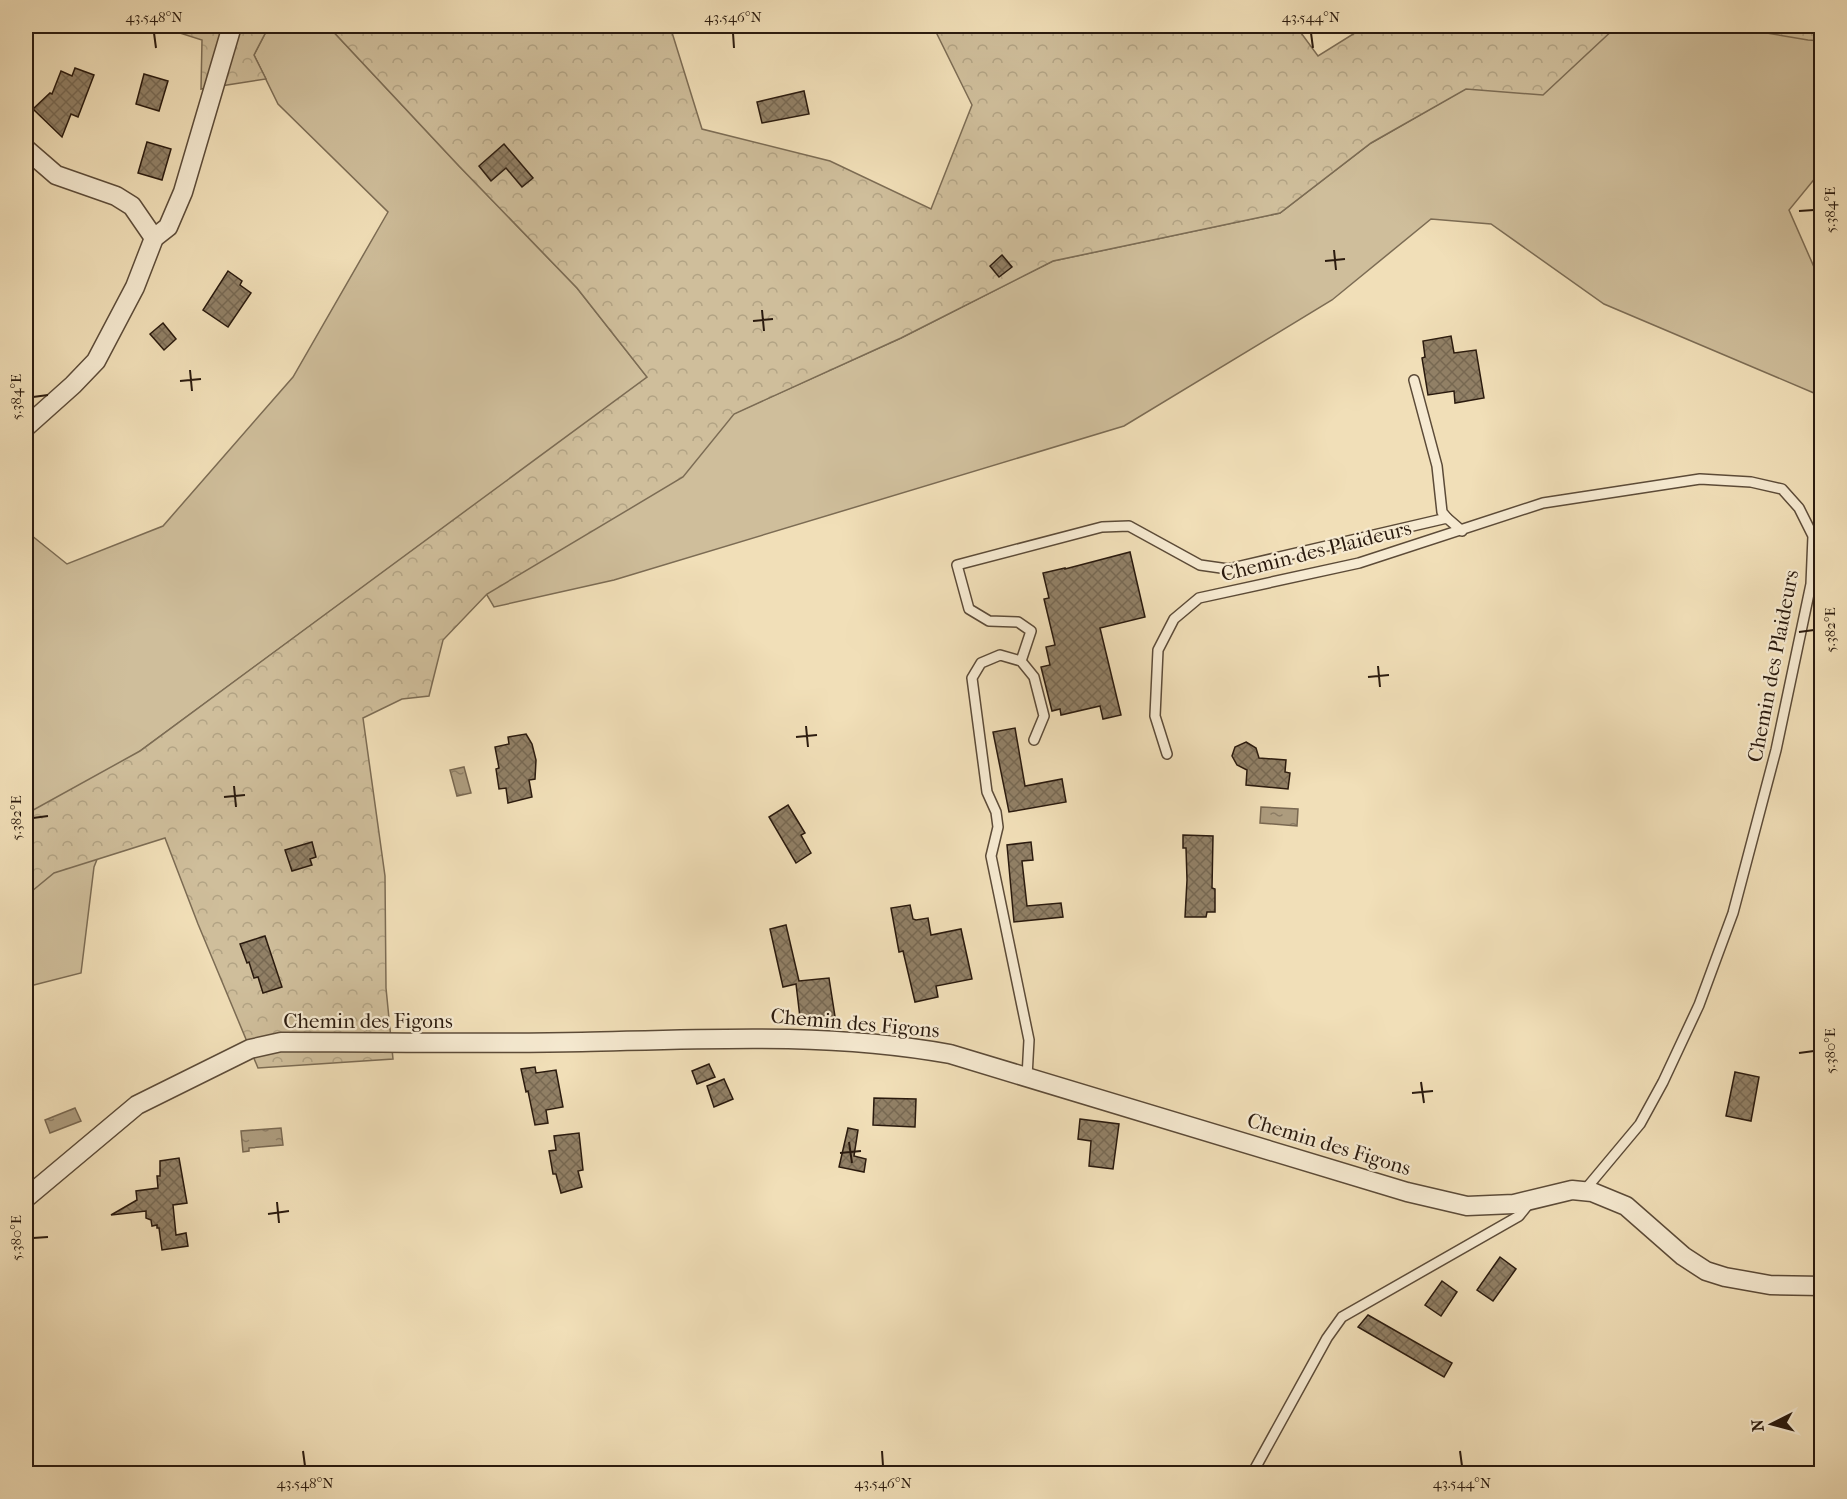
<svg xmlns="http://www.w3.org/2000/svg" width="1847" height="1499" font-family="'IM FELL French Canon',serif">
  <defs>
    <pattern id="forest-crowns" width="20" height="18" patternUnits="userSpaceOnUse" patternTransform="scale(1.5)"><rect width="20" height="18" fill="#cfbe9b"/><path d="M2 6a3 3 0 1 1 6 0M12 15a3 3 0 1 1 6 0" fill="none" stroke="#b2a384"/></pattern>
    <pattern id="water-ripples" width="26" height="14" patternUnits="userSpaceOnUse" patternTransform="scale(1.5)"><rect width="26" height="14" fill="#ad9c7e"/><path d="M2 4q2-2 4 0t4 0M15 11q2-2 4 0t4 0" fill="none" stroke="#8d7e66"/></pattern>
    <pattern id="building-cross-hatch" width="8" height="8" patternUnits="userSpaceOnUse" patternTransform="scale(1.5)"><rect width="8" height="8" fill="#918066"/><path d="M0 0l8 8M0 8l8-8" fill="none" stroke="#776852"/></pattern>
  </defs>
  <rect width="100%" height="100%" fill="#f1dfb8"/>
  <filter id="stains"><feTurbulence type="fractalNoise" baseFrequency=".00333" numOctaves="4"/><feColorMatrix values="0 0 0 0 .2 0 0 0 0 .09 0 0 0 0 .02 0 0 0 .5 -.17"/></filter>
  <radialGradient id="worn" r=".72"><stop offset=".6" stop-color="#630" stop-opacity="0"/><stop offset="1" stop-color="#630" stop-opacity=".3"/></radialGradient>
  <polygon fill="#cfbe9b" stroke="#7c6c54" stroke-width="1.5" points="269,26 328,26 459,166 577,288 647,377 733,414 901,338 1053,261 1280,213 1371,143 1465,89 1421,26 1821,26 1821,171 1789,210 1821,283 1821,396 1604,304 1491,224 1431,219 1332,300 1124,426 614,580 494,607 446,526 140,751 94,867 81,973 26,987 26,531 67,564 163,526 293,377 388,212 278,104 254,55"/>
  <g fill="url(#forest-crowns)" stroke="#7c6c54" stroke-width="1.5">
    <polygon points="158,26 269,26 254,55 266,79 201,89 202,40"/>
    <polygon points="328,26 670,26 702,129 830,161 931,209 972,105 933,26 1168,26 1171,27 1296,26 1318,56 1366,26 1617,26 1543,95 1466,89 1371,143 1280,213 1053,261 901,338 734,414 683,477 487,594 443,640 429,696 402,699 363,718 385,876 386,988 393,1059 258,1068 198,924 165,838 54,873 26,896 26,814 140,751 647,377 577,288 459,166"/>
    <polygon points="1725,26 1821,26 1821,41 1808,40"/>
  </g>
  <g fill="url(#water-ripples)" stroke="#796851" stroke-width="1.5">
    <polygon points="464,767 471,793 457,796 450,770"/>
    <polygon points="1261,807 1298,809 1297,826 1260,823"/>
    <polygon points="75,1108 81,1121 50,1133 45,1120"/>
    <polygon points="281,1128 283,1145 249,1148 249,1151 243,1152 241,1131"/>
  </g>
  <g fill="url(#building-cross-hatch)" stroke="#2a1a0e" stroke-width="1.5">
    <polygon points="75,68 94,75 78,117 71,114 62,137 33,109 50,93 52,94 61,71 72,76"/>
    <polygon points="144,74 168,81 159,111 136,104"/>
    <polygon points="804,91 809,114 762,123 757,102"/>
    <polygon points="147,142 171,149 162,180 138,173"/>
    <polygon points="504,144 533,178 522,187 506,168 491,181 479,166"/>
    <polygon points="1002,255 1012,267 999,277 990,266"/>
    <polygon points="228,271 242,281 240,285 251,293 228,327 203,310"/>
    <polygon points="163,323 176,339 164,350 150,334"/>
    <polygon points="1451,336 1454,353 1476,350 1484,398 1455,403 1454,391 1428,395 1422,358 1425,357 1423,341"/>
    <polygon points="1130,552 1145,617 1100,628 1121,715 1103,719 1100,706 1061,715 1060,709 1052,711 1041,667 1050,665 1046,647 1055,645 1044,599 1049,598 1043,573 1065,568 1065,569"/>
    <polygon points="1015,728 1025,786 1062,779 1066,802 1009,812 993,732"/>
    <polygon points="526,734 532,744 536,760 535,779 529,780 532,797 508,803 506,788 499,789 496,769 499,768 495,747 509,744 508,737"/>
    <polygon points="1246,742 1256,748 1259,758 1286,760 1285,772 1290,773 1288,789 1246,785 1247,770 1237,765 1232,756 1235,747"/>
    <polygon points="788,805 805,833 801,835 811,853 796,863 769,817"/>
    <polygon points="1183,835 1213,836 1212,888 1215,889 1215,912 1207,912 1206,917 1185,917 1187,880 1186,848 1183,848"/>
    <polygon points="312,842 316,857 310,859 312,865 292,871 285,850"/>
    <polygon points="1031,842 1033,860 1022,861 1027,906 1061,903 1063,917 1014,922 1007,845"/>
    <polygon points="910,905 913,919 916,920 928,918 931,935 961,929 972,979 936,986 938,997 915,1002 903,951 899,952 891,908"/>
    <polygon points="786,925 799,981 829,978 836,1023 801,1026 796,984 783,987 770,929"/>
    <polygon points="265,936 282,987 263,993 258,977 254,978 249,962 247,963 240,944"/>
    <polygon points="709,1064 715,1077 697,1084 692,1071"/>
    <polygon points="535,1067 536,1073 556,1070 563,1107 546,1110 548,1123 535,1125 528,1091 526,1092 521,1069"/>
    <polygon points="1735,1072 1759,1077 1751,1121 1726,1116"/>
    <polygon points="724,1079 733,1099 714,1107 707,1086"/>
    <polygon points="874,1098 916,1099 915,1127 873,1125"/>
    <polygon points="1080,1119 1119,1124 1113,1169 1089,1166 1091,1141 1078,1139"/>
    <polygon points="848,1128 858,1130 854,1156 866,1159 864,1172 839,1167"/>
    <polygon points="579,1133 583,1170 578,1171 582,1187 561,1193 556,1174 553,1174 549,1151 556,1150 554,1136"/>
    <polygon points="179,1158 187,1203 173,1205 176,1235 186,1233 188,1246 162,1250 159,1228 157,1228 157,1225 152,1226 151,1220 146,1218 146,1211 111,1215 137,1200 136,1191 158,1188 157,1176 160,1176 160,1161"/>
    <polygon points="1500,1257 1516,1269 1493,1301 1477,1290"/>
    <polygon points="1442,1281 1457,1292 1441,1316 1425,1305"/>
    <polygon points="1368,1315 1452,1363 1444,1377 1358,1327"/>
  </g>
  <g fill="none" stroke-linecap="round" stroke-linejoin="round">
    <g stroke="#5c4b38" stroke-width="12">
      <g id="lane">
        <polyline points="1414,380 1437,466 1442,512 1447,518"/>
        <polyline points="1021,661 1031,631 1018,622 989,621 969,609 957,565 1102,527 1129,526 1200,565 1228,569 1447,518 1462,531"/>
        <polyline points="1167,754 1155,716 1158,650 1174,619 1199,598 1359,563 1543,503 1700,479 1751,482 1782,489 1799,508 1813,536 1811,584 1776,750 1733,913 1699,1005 1663,1082 1640,1124 1584,1191"/>
        <polyline points="1027,1077 1029,1040 991,856 998,827 996,812 987,792 972,678 981,663 1000,655 1021,661 1034,677 1044,716 1034,740"/>
        <polyline points="1252,1474 1327,1338 1342,1317 1519,1216 1531,1201"/>
      </g>
    </g>
    <g stroke="#5c4b38" stroke-width="21">
      <g id="street">
        <polyline points="26,149 56,175 116,196 132,206 154,238"/>
        <polyline points="26,427 73,385 96,361 135,287 154,238 168,227 183,192 232,26"/>
        <path d="M26 1198 137 1105 250 1049 281 1042C381 1042 481 1044 582 1042 705 1039 828 1032 950 1054L1407 1192 1467 1206 1514 1204 1572 1190 1592 1192 1626 1206 1683 1256 1706 1271 1725 1277 1770 1285 1822 1286"/>
      </g>
    </g>
    <use href="#lane" stroke="#f6ead1" stroke-width="9"/>
    <use href="#street" stroke="#f6ead1" stroke-width="18"/>
  </g>
  <path fill="none" stroke="#2a1a0e" stroke-width="2" d="M154 33 156 48M733 33 734 48M1311 33 1313 48M1799 211 1814 210M1334 250 1336 270M1325 261 1345 259M762 310 764 331M753 321 773 319M190 370 192 391M180 381 201 379M33 397 48 395M1799 632 1814 630M1378 666 1380 687M1368 677 1389 675M806 726 808 747M796 737 817 735M234 786 236 807M224 797 245 795M33 818 48 816M1799 1053 1814 1051M1421 1082 1424 1103M1412 1093 1433 1091M849 1142 852 1163M840 1153 861 1151M277 1202 279 1223M268 1214 289 1211M33 1238 48 1237M303 1451 305 1466M882 1451 883 1466M1460 1451 1462 1466"/>
  <g text-anchor="middle" stroke-width="4.5" stroke-linejoin="round" paint-order="stroke">
    <g font-size="21" fill="#2a1a0e" stroke="#f6ead1">
      <text transform="translate(1316 551) rotate(-14)" y="7">Chemin des Plaideurs</text>
      <text transform="translate(1773 666) rotate(-79)" y="7">Chemin des Plaideurs</text>
      <text x="368" y="1028">Chemin des Figons</text>
      <text transform="translate(855 1023) rotate(5)" y="7">Chemin des Figons</text>
      <text transform="translate(1329 1144) rotate(17)" y="7">Chemin des Figons</text>
    </g>
  </g>
  <rect width="1847" height="1499" fill="none" stroke="#f1dfb8" stroke-width="66"/>
  <g transform="translate(1772 1424) rotate(264)" stroke="#f6ead1" stroke-width="4.5" paint-order="stroke">
  <path d="M0-4.5L10 22L0 15L-10 22Z" fill="#2a1a0e"/>
  <text y="-9" font-size="16" font-weight="bold" text-anchor="middle" fill="#2a1a0e">N</text>
  </g>
  <rect x="33" y="33" width="1781" height="1433" fill="none" stroke="#2a1a0e" stroke-width="2"/>
  <g font-size="15" text-anchor="middle" fill="#2a1a0e">
    <text x="154" y="22">43.548°N</text>
    <text x="733" y="22">43.546°N</text>
    <text x="1311" y="22">43.544°N</text>
    <text transform="translate(1830 210) rotate(-90)" y="5">5.384°E</text>
    <text transform="translate(16 397) rotate(-90)" y="5">5.384°E</text>
    <text transform="translate(1830 630) rotate(-90)" y="5">5.382°E</text>
    <text transform="translate(16 818) rotate(-90)" y="5">5.382°E</text>
    <text transform="translate(1830 1051) rotate(-90)" y="5">5.380°E</text>
    <text transform="translate(16 1238) rotate(-90)" y="5">5.380°E</text>
    <text x="305" y="1488">43.548°N</text>
    <text x="883" y="1488">43.546°N</text>
    <text x="1462" y="1488">43.544°N</text>
  </g>
  <rect width="100%" height="100%" filter="url(#stains)"/>
  <rect width="100%" height="100%" fill="url(#worn)"/>
</svg>
